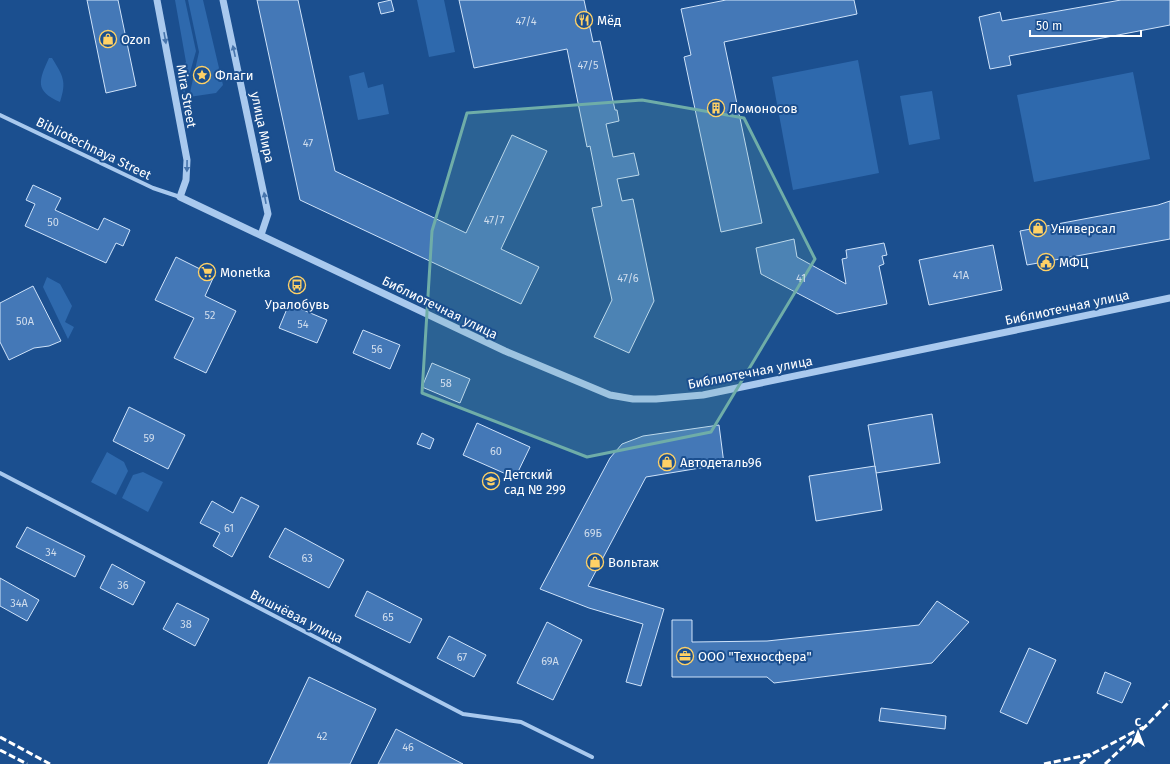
<svg xmlns="http://www.w3.org/2000/svg" width="1170" height="764" font-family="'Fira Sans',sans-serif">
  <rect width="100%" height="100%" fill="#1b4f8f"/>
  <g fill="#2e69ad">
    <polygon points="175,0 185,0 196,51 184,94 179,70 186,62"/>
    <polygon points="188,0 203,0 223,85 216,93 189,97 199,52"/>
    <polygon points="417,0 444,0 455,52 429,57"/>
    <path d="M49 58H52C63 76 67 81 60 102 34 91 39 80 49 58Z"/>
    <polygon points="858,60 879,173 793,190 772,77"/>
    <polygon points="364,72 368,88 383,84 389,114 358,120 349,76"/>
    <polygon points="1133,72 1150,159 1034,182 1017,95"/>
    <polygon points="932,91 940,139 909,145 900,96"/>
    <polygon points="47,277 60,284 72,306 65,322 74,327 68,339 43,287"/>
    <polygon points="107,452 124,462 128,471 116,495 91,482"/>
    <polygon points="143,472 163,482 148,512 122,498 133,475"/>
  </g>
  <g fill="#4478b7" stroke="#cfe3fa">
    <polygon points="87,0 118,0 136,86 106,93"/>
    <polygon points="257,0 298,0 335,171 466,233 512,135 547,151 501,249 539,267 521,304 300,200"/>
    <polygon points="391,0 394,11 381,14 378,3"/>
    <polygon points="459,0 584,0 593,42 600,41 615,110 617,110 619,121 606,124 613,157 634,153 639,175 617,179 622,201 633,199 654,301 629,353 594,337 612,300 592,208 602,206 590,146 587,147 567,49 474,68"/>
    <polygon points="726,0 854,0 857,14 724,42 762,223 721,232 684,57 691,55 681,9"/>
    <polygon points="1121,0 1170,0 1170,25 1009,56 1011,65 990,69 979,17 1000,12 1002,21"/>
    <polygon points="33,185 61,198 55,210 98,230 104,218 130,230 123,246 116,243 106,263 25,226 35,204 26,200"/>
    <polygon points="1170,201 1170,239 1027,265 1020,231 1158,205"/>
    <polygon points="794,239 797,257 846,284 842,259 847,258 846,250 884,243 887,255 882,256 884,264 879,266 887,304 837,314 761,274 756,248"/>
    <polygon points="993,245 1002,290 929,305 919,260"/>
    <polygon points="176,257 214,276 205,296 236,311 206,373 174,358 194,318 155,300"/>
    <polygon points="33,286 61,341 49,346 34,348 9,360 0,342 0,303"/>
    <polygon points="289,304 327,320 317,343 279,328"/>
    <polygon points="363,330 400,345 390,369 353,353"/>
    <polygon points="432,363 470,379 460,403 422,387"/>
    <polygon points="129,407 185,435 168,469 113,441"/>
    <polygon points="932,414 940,463 876,473 868,425"/>
    <polygon points="477,423 530,447 515,478 463,455"/>
    <polygon points="719,425 724,464 646,477 588,586 664,609 641,686 626,682 643,624 589,608 540,589 610,458 622,444 643,436"/>
    <polygon points="422,433 434,439 430,449 417,444"/>
    <polygon points="875,466 882,510 816,521 809,476"/>
    <polygon points="241,497 259,506 232,557 213,546 220,533 200,523 212,501 233,513"/>
    <polygon points="27,527 85,556 75,577 16,547"/>
    <polygon points="285,528 344,560 329,588 269,557"/>
    <polygon points="112,564 145,582 133,605 100,588"/>
    <polygon points="0,578 39,600 27,621 0,606"/>
    <polygon points="367,591 422,619 410,643 355,616"/>
    <polygon points="937,601 969,622 932,663 774,683 767,677 672,677 672,620 692,620 692,642 767,641 919,625"/>
    <polygon points="177,603 209,619 195,646 163,629"/>
    <polygon points="547,622 582,640 553,700 517,683"/>
    <polygon points="449,636 486,655 474,677 437,658"/>
    <polygon points="1029,648 1056,660 1027,724 1000,712"/>
    <polygon points="1105,672 1131,683 1122,703 1097,693"/>
    <polygon points="309,677 376,709 350,764 268,764"/>
    <polygon points="881,708 946,716 945,729 879,721"/>
    <polygon points="396,729 463,764 378,764"/>
  </g>
  <g fill="none" stroke-linecap="round" stroke-linejoin="round">
    <g stroke="#a9c9ee" stroke-width="4">
      <polyline points="0,115 153,188 180,197"/>
      <polyline points="0,473 463,714 521,722 592,757"/>
    </g>
    <g stroke="#a9c9ee" stroke-width="7">
      <polyline points="157,0 187,160 186,180 180,197 505,351 610,395 633,399 656,399 703,395 1170,298"/>
      <polyline points="223,0 268,214 261,235"/>
    </g>
    <g stroke="#fff" stroke-width="3" stroke-dasharray="7 3" stroke-linecap="butt">
      <polyline points="0,737 50,764"/>
      <polyline points="0,750 27,764"/>
      <polyline points="1044,764 1092,754 1147,725"/>
      <polyline points="1080,764 1091,755"/>
      <polyline points="1105,764 1147,725 1170,701"/>
    </g>
  </g>
  <defs><path id="oneway-solid" d="M-6-.8H1V-3.2L6.5 0L1 3.2V.8H-6Z"/></defs>
  <g fill="#4674ac">
    <use href="#oneway-solid" transform="translate(165 38) rotate(80)"/>
    <use href="#oneway-solid" transform="translate(234 51) rotate(-102)"/>
    <use href="#oneway-solid" transform="translate(187 166) rotate(91)"/>
    <use href="#oneway-solid" transform="translate(265 198) rotate(-100)"/>
  </g>
  <path fill="#6fada8" fill-opacity="0.2" stroke="#6fada8" stroke-width="3" stroke-linejoin="round" d="M642 100 744 118 815 259 711 432 587 457 422 393 432 231 467 113Z"/>
  <defs>
    <g id="restaurant-ring" transform="scale(0.9)"><circle r="9.5" fill="#1b4f8f" stroke="#ffd166" stroke-width="1.5"/><path d="M-5-6h1v4h1v-4h1v4h1v-4h1v5L-1.5 .5V6h-2V.5L-5-1ZM5-6V6H3V1.5H1.5Q1.5-4 5-6Z" fill="#ffd166"/></g>
    <g id="shop-ring" transform="scale(0.9)"><circle r="9.5" fill="#1b4f8f" stroke="#ffd166" stroke-width="1.5"/><path d="M-5-2.5h2.3a2.7 3.5 0 0 1 5.4 0H5L5.5 6h-11ZM-1.5-2.5h3a1.5 2.3 0 0 0-3 0Z" fill="#ffd166"/></g>
    <g id="sight-ring" transform="scale(0.9)"><circle r="9.5" fill="#1b4f8f" stroke="#ffd166" stroke-width="1.5"/><path d="M0-6L1.8-2.2L6-1.7L2.9 1.2L3.7 5.4L0 3.3L-3.7 5.4L-2.9 1.2L-6-1.7L-1.8-2.2Z" fill="#ffd166"/></g>
    <g id="building-ring" transform="scale(0.9)"><circle r="9.5" fill="#1b4f8f" stroke="#ffd166" stroke-width="1.5"/><path d="M-4-6H4V6H1V3H-1V6H-4ZM-2.5-4.3h1.7v1.8h-1.7ZM.8-4.3h1.7v1.8H.8ZM-2.5-1h1.7V.8h-1.7ZM.8-1h1.7V.8H.8Z" fill="#ffd166"/></g>
    <g id="civic-ring" transform="scale(0.9)"><circle r="9.5" fill="#1b4f8f" stroke="#ffd166" stroke-width="1.5"/><path d="M-.6-6.5H3V-4.5H.6V-3L4-1V1h2V6H-6V1h2V-1L-.6-3ZM-1.2 2.5V6h2.4V2.5Z" fill="#ffd166"/></g>
    <g id="supermarket-ring" transform="scale(0.9)"><circle r="9.5" fill="#1b4f8f" stroke="#ffd166" stroke-width="1.5"/><path d="M-6-5.5h2.5l.6 2H6L4.5 2H-2.5L-4.4-4H-6ZM-1.5 3.2a1.3 1.3 0 1 0 .1 0ZM3 3.2a1.3 1.3 0 1 0 .1 0Z" fill="#ffd166"/></g>
    <g id="bus-ring" transform="scale(0.9)"><circle r="9.5" fill="#1b4f8f" stroke="#ffd166" stroke-width="1.5"/><path d="M-5-6H5V4H4V6H2V4H-2V6H-4V4H-5ZM-3.5-4V0h7V-4ZM-3.5 1.2v1.5H-2V1.2ZM2 1.2v1.5H3.5V1.2Z" fill="#ffd166"/></g>
    <g id="school-ring" transform="scale(0.9)"><circle r="9.5" fill="#1b4f8f" stroke="#ffd166" stroke-width="1.5"/><path d="M0-5L7-2L0 1L-7-2ZM-4 1L0 2.5L4 1V4Q0 6-4 4Z" fill="#ffd166"/></g>
    <g id="office-ring" transform="scale(0.9)"><circle r="9.5" fill="#1b4f8f" stroke="#ffd166" stroke-width="1.5"/><path d="M-6-3h4V-5.5h4V-3h4V5H-6ZM-1-4.5V-3h2v-1.5ZM-6 0V1H6V0Z" fill="#ffd166"/></g>
  </defs>
  <g fill-rule="evenodd">
    <use href="#restaurant-ring" x="584" y="20"/>
    <use href="#shop-ring" x="108" y="39"/>
    <use href="#sight-ring" x="202" y="75"/>
    <use href="#building-ring" x="716" y="108"/>
    <use href="#shop-ring" x="1038" y="228"/>
    <use href="#civic-ring" x="1046" y="262"/>
    <use href="#supermarket-ring" x="207" y="272"/>
    <use href="#bus-ring" x="297" y="285"/>
    <use href="#shop-ring" x="667" y="462"/>
    <use href="#school-ring" x="491" y="481"/>
    <use href="#shop-ring" x="595" y="562"/>
    <use href="#office-ring" x="685" y="656"/>
  </g>
  <g text-anchor="middle" stroke-width="4" stroke-linejoin="round" paint-order="stroke">
    <g font-size="11" fill="#d0dded">
      <text x="526" y="25">47/4</text>
      <text x="588" y="69">47/5</text>
      <text x="308" y="147">47</text>
      <text x="494" y="224">47/7</text>
      <text x="53" y="226">50</text>
      <text x="961" y="279">41А</text>
      <text x="628" y="282">47/6</text>
      <text x="801" y="282">41</text>
      <text x="210" y="319">52</text>
      <text x="25" y="325">50А</text>
      <text x="303" y="328">54</text>
      <text x="377" y="353">56</text>
      <text x="446" y="387">58</text>
      <text x="149" y="442">59</text>
      <text x="496" y="455">60</text>
      <text x="229" y="532">61</text>
      <text x="593" y="537">69Б</text>
      <text x="51" y="556">34</text>
      <text x="307" y="562">63</text>
      <text x="123" y="589">36</text>
      <text x="19" y="607">34А</text>
      <text x="388" y="621">65</text>
      <text x="186" y="628">38</text>
      <text x="462" y="661">67</text>
      <text x="550" y="665">69А</text>
      <text x="322" y="740">42</text>
      <text x="408" y="751">46</text>
    </g>
    <g font-size="13" fill="#fff" stroke="#1b4f8f" text-anchor="start">
      <text x="597" y="25">Мёд</text>
      <text x="121" y="44">Ozon</text>
      <text x="215" y="80">Флаги</text>
      <text x="729" y="113">Ломоносов</text>
      <text x="1051" y="233">Универсал</text>
      <text x="1059" y="267">МФЦ</text>
      <text x="220" y="277">Monetka</text>
      <text x="297" y="309" text-anchor="middle">Уралобувь</text>
      <text x="680" y="467">Автодеталь96</text>
      <text x="504" y="479">Детский<tspan x="504" dy="15">сад № 299</tspan></text>
      <text x="608" y="567">Вольтаж</text>
      <text x="698" y="661">ООО "Техносфера"</text>
    </g>
    <g font-size="13" fill="#fff" stroke="#1b4f8f">
      <text transform="translate(187 96) rotate(80)" y="5">Mira Street</text>
      <text transform="translate(263 127) rotate(78)" y="5">улица Мира</text>
      <text transform="translate(94 148) rotate(26)" y="5">Bibliotechnaya Street</text>
      <text transform="translate(440 307) rotate(26)" y="5">Библиотечная улица</text>
      <text transform="translate(1067 307) rotate(-12)" y="5">Библиотечная улица</text>
      <text transform="translate(750 372) rotate(-11)" y="5">Библиотечная улица</text>
      <text transform="translate(297 616) rotate(27)" y="5">Вишнёвая улица</text>
    </g>
  </g>
  <g transform="translate(1138 732)" stroke="#1b4f8f" stroke-width="3" paint-order="stroke">
  <path d="M0-3L7 15L0 10L-7 15Z" fill="#ffffff"/>
  <text y="-6" font-size="11" font-weight="bold" text-anchor="middle" fill="#ffffff">С</text>
  </g>
  <path d="M1030 30v6h111v-6" fill="none" stroke="#ffffff" stroke-width="2"/>
  <text x="1036" y="30" font-size="12" fill="#ffffff" stroke="#1b4f8f" stroke-width="3" paint-order="stroke">50 m</text>
</svg>
